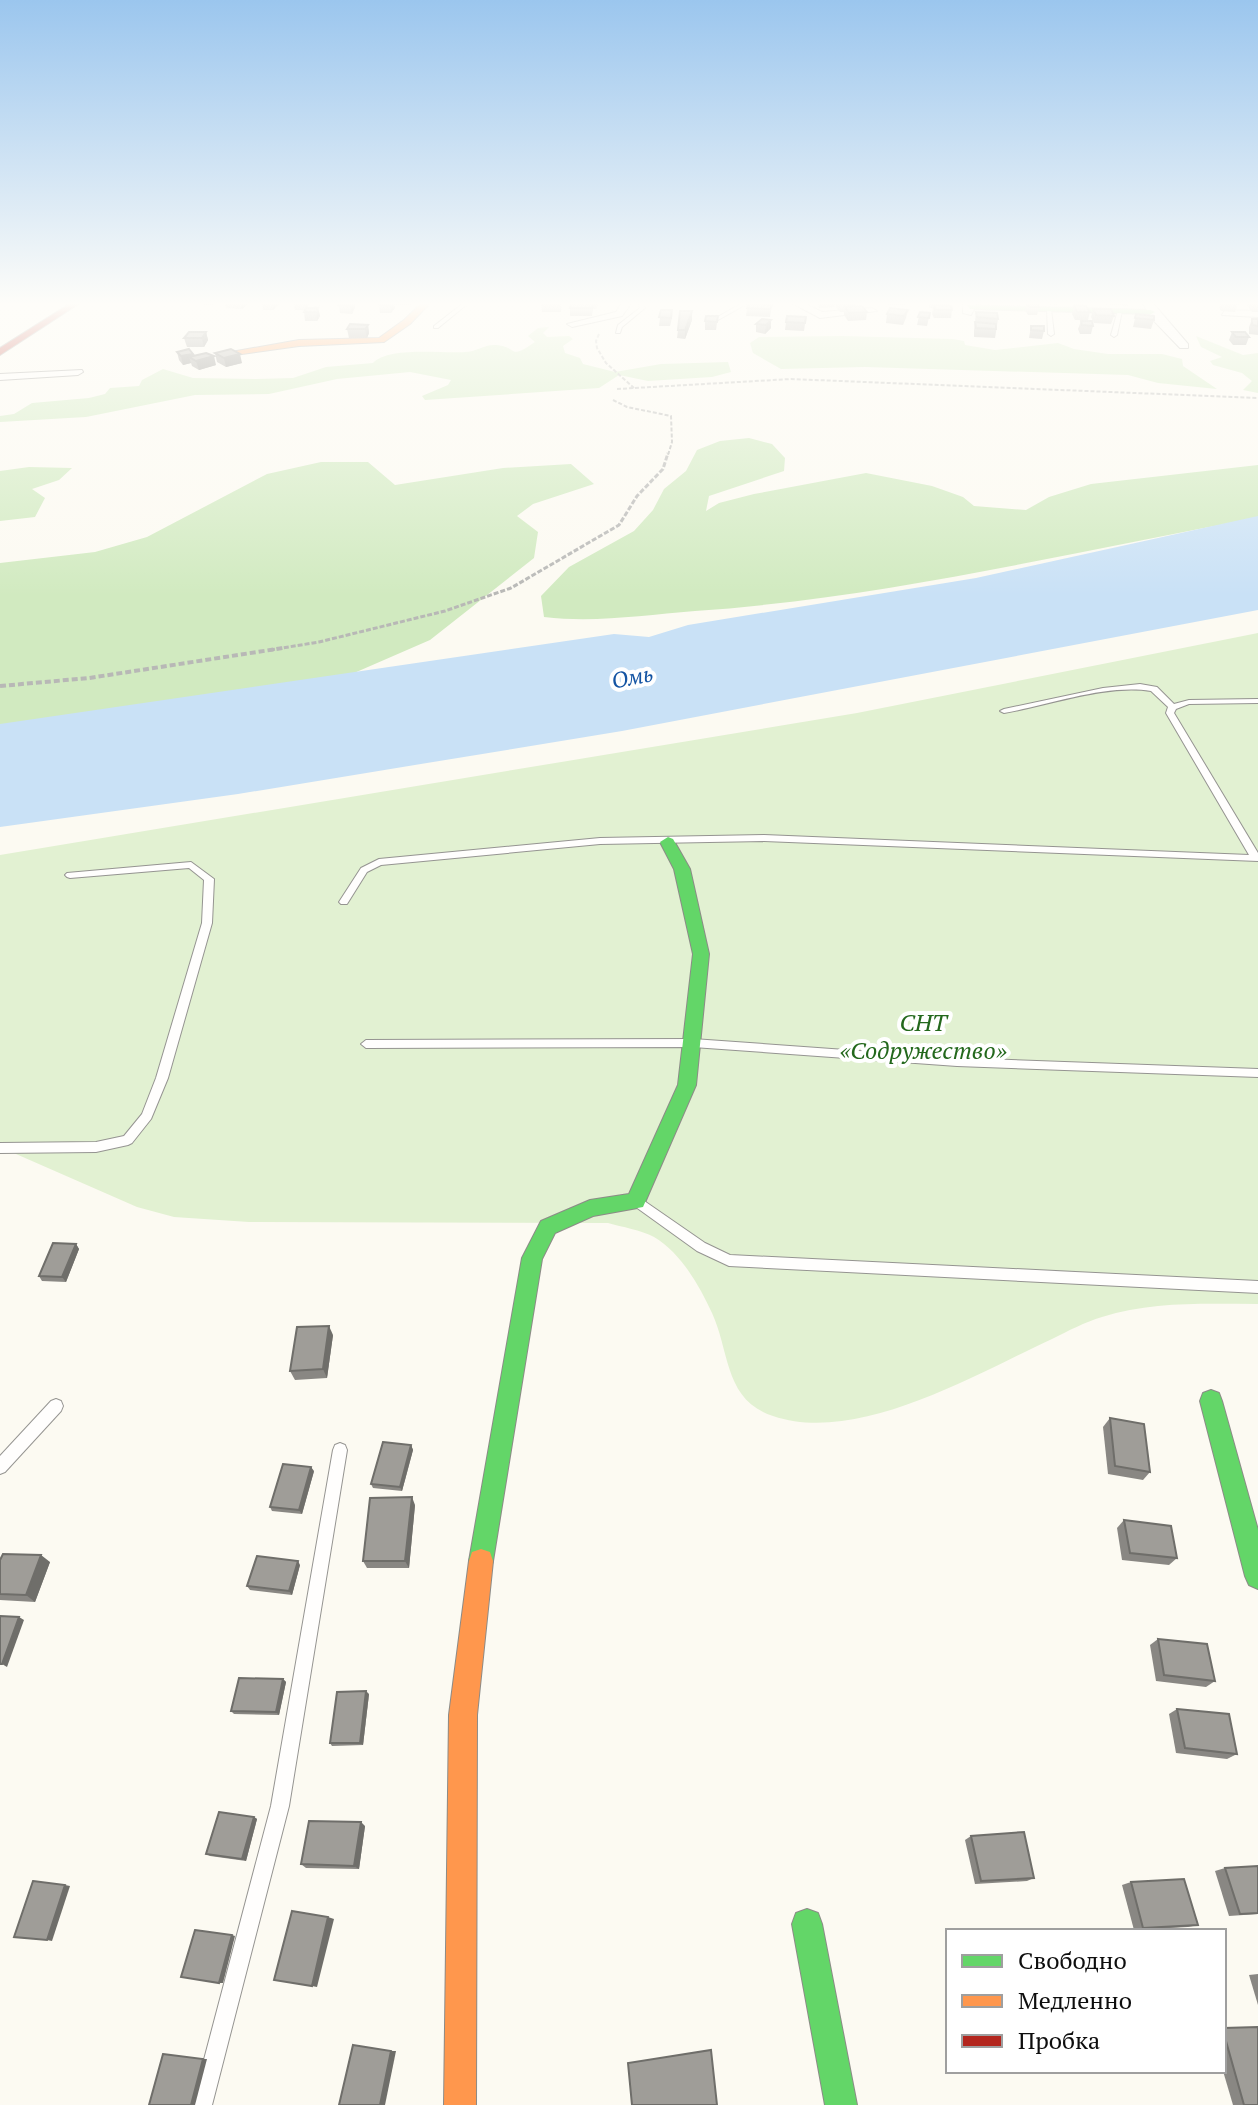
<svg xmlns="http://www.w3.org/2000/svg" width="1258" height="2105" font-family="'PT Serif',serif">
  <rect width="100%" height="100%" fill="#fcfaf2"/>
  <path fill="#e2f1d2" d="M1258 633V1304C1205 1304 1153 1301 1102 1317 1085 1322 1068 1331 1052 1339 976 1374 858 1445 773 1416 724 1400 730 1352 712 1313 699 1285 681 1253 654 1237 641 1230 622 1227 608 1223L249 1222 174 1217 137 1207 0 1147V855L857 713Z"/>
  <g fill="#d1eac0">
    <path d="M549 327 543 333 547 337 569 336 573 339 563 346 565 353 580 358 583 364 615 372 661 364 728 362 731 372 712 377 648 381 619 375 599 388 425 400 422 396 448 385 451 380 410 372 337 379 269 394 195 395 86 417 0 422V416L14 414 32 403 89 398 105 394 110 388 139 386 142 380 163 369 193 378 256 379 293 378 326 367 373 363C389 346 443 354 465 352 476 352 485 344 496 345 520 347 507 361 535 342L528 336 538 328Z"/>
    <polygon points="842,336 953,339 964,341 965,345 995,350 1058,343 1074,349 1108,354 1162,354 1182,359 1183,366 1217,389 1158,383 1128,375 865,367 781,369 753,353 750,343 759,337"/>
    <polygon points="1196,336 1243,355 1258,353 1258,393 1243,390 1252,381 1242,373 1213,365 1210,361 1222,357 1201,347"/>
    <path d="M749 438 772 444 785 458 784 471 709 496 706 511 719 503 754 494 866 473 932 486 963 497 974 506 1026 510 1049 497 1091 484 1258 465V518C1071 552 885 598 695 611 644 615 595 623 544 617L541 596 569 567 634 531 653 510 664 489 686 471 697 450 720 441Z"/>
    <polygon points="321,462 368,462 395,485 503,468 571,464 594,484 533,504 517,516 538,532 534,558 430,640 315,690 0,737 0,563 95,552 147,537 267,474"/>
    <polygon points="29,467 72,468 59,480 32,489 45,498 35,517 0,521 0,471"/>
  </g>
  <polygon fill="#c9e1f6" points="1258,516 1258,610 622,731 238,794 0,827 0,724 614,634 649,637 688,625 976,578"/>
  <g fill="none" stroke-linecap="round" stroke-linejoin="round">
    <g stroke="#959491" stroke-width="2">
      <g id="lane">
        <polygon points="313,301 317,301 319,306 315,306"/>
        <polygon points="466,301 471,301 438,328 434,328 434,326"/>
        <polygon points="638,301 642,301 645,308 622,327 620,333 616,333 618,325 640,308"/>
        <polygon points="746,301 752,301 718,320 714,319"/>
        <polygon points="1049,308 1051,309 1054,334 1051,336 1048,334 1047,309"/>
        <polygon points="1118,310 1122,311 1117,335 1114,337 1111,335"/>
        <path d="M1140 684 1157 687 1174 704 1189 700 1258 699V703L1189 704 1176 709 1174 713 1258 853V861L764 841 600 844 381 865 367 872 347 904H341L339 902 361 868 379 859 600 838 764 835 1249 855 1166 713 1168 707 1151 691C1104 684 1051 705 1004 713L1000 711 1004 709 1103 688Z"/>
        <polygon points="191,862 214,879 212,923 168,1078 151,1119 132,1143 128,1145 96,1152 0,1153 0,1143 96,1142 124,1136 142,1114 156,1078 202,923 204,880 189,868 70,878 67,877 65,875 67,873"/>
        <polygon points="693,1039 957,1058 1258,1069 1258,1077 957,1066 693,1047 366,1048 361,1044 366,1040"/>
        <polygon points="637,1196 705,1243 730,1255 1258,1281 1258,1293 729,1266 697,1251 633,1205 631,1201 633,1197"/>
        <polygon points="56,1399 61,1401 63,1406 61,1411 5,1472 0,1474 0,1456 51,1401"/>
        <polygon points="340,1443 345,1445 347,1450 289,1806 212,2105 192,2105 271,1806 333,1450 335,1445"/>
      </g>
    </g>
    <g stroke="#959491" stroke-width="2">
      <g id="street">
        <polygon points="623,301 633,301 622,316 572,327 567,324 616,312"/>
        <polygon points="788,301 800,301 822,312 872,308 877,311 820,318"/>
        <polygon points="963,301 973,301 975,307 971,315 963,313"/>
        <polygon points="1141,301 1151,301 1188,344 1188,348 1180,348 1153,320"/>
        <polygon points="1225,310 1258,311 1258,317 1222,315"/>
        <polygon points="82,370 83,372 78,375 0,380 0,374"/>
      </g>
    </g>
    <g stroke="#8c8b87" stroke-width="2">
      <g id="fast">
        <polygon points="967,305 1151,310 1155,312 1151,314 970,309"/>
        <polygon points="668,837 673,839 690,869 709,954 696,1085 643,1207 593,1216 555,1233 542,1259 493,1561 490,1570 481,1573 472,1570 469,1561 522,1258 541,1221 590,1200 629,1194 678,1085 693,954 674,869 660,842"/>
        <polygon points="1211,1390 1219,1393 1222,1401 1258,1530 1258,1589 1249,1585 1245,1576 1200,1401 1203,1393"/>
        <polygon points="807,1909 818,1913 822,1924 857,2105 825,2105 792,1924 796,1913"/>
      </g>
    </g>
    <g stroke="#8c8b87" stroke-width="2">
      <g id="slow">
        <polygon points="424,301 432,301 410,324 384,342 299,346 235,355 231,352 299,340 379,338 404,320"/>
        <polygon points="481,1549 490,1552 493,1561 477,1715 476,2105 444,2105 449,1715 469,1561 472,1552"/>
      </g>
    </g>
    <g stroke="#8c8b87" stroke-width="2">
      <polygon id="jam" points="74,301 83,301 0,355 0,348"/>
    </g>
    <g stroke="#b8b8b6" stroke-width="2" stroke-dasharray="4 2" stroke-linecap="butt">
      <polyline points="599,334 596,341 597,348 606,363 634,388"/>
      <polyline points="617,389 791,379 1258,398"/>
      <polyline points="613,400 627,407 671,416 672,442 668,455"/>
    </g>
    <polyline stroke="#b8b8b6" stroke-width="3" stroke-dasharray="5 2" stroke-linecap="butt" points="270,650 319,642 445,611 511,588 619,525 637,496 663,469 668,453"/>
    <polyline stroke="#b8b8b6" stroke-width="4" stroke-dasharray="6 3" stroke-linecap="butt" points="0,686 89,678 283,648"/>
    <use href="#lane" fill="#fffefd" fill-rule="evenodd"/>
    <use href="#street" fill="#fffefd" fill-rule="evenodd"/>
    <use href="#fast" fill="#63d668" fill-rule="evenodd"/>
    <use href="#slow" fill="#ff974d" fill-rule="evenodd"/>
    <use href="#jam" fill="#b3261e" fill-rule="evenodd"/>
  </g>
  <g fill="#898783">
    <polygon points="202,301 219,301 213,305 203,305"/>
    <polygon points="224,301 251,301 251,302 242,309 226,308"/>
    <polygon points="262,301 280,301 280,303 273,310 263,310"/>
    <polygon points="310,301 310,303 307,308 318,308 320,316 317,321 305,321 304,312 305,310 295,310 293,302"/>
    <polygon points="342,301 354,301 355,307 352,314 340,313 339,305"/>
    <polygon points="381,301 415,301 412,305 394,305 395,308 391,313 380,313 379,304"/>
    <polygon points="562,301 561,312 542,312 541,303"/>
    <polygon points="583,301 600,301 596,309 593,309 592,316 570,316 570,308 583,303"/>
    <polygon points="816,301 835,301 835,307 819,308"/>
    <polygon points="836,301 854,301 856,303 855,307 867,312 866,320 848,321 844,315 844,312 840,312 836,307"/>
    <polygon points="886,301 905,301 905,305 888,305"/>
    <polygon points="918,301 949,301 948,306 952,310 951,318 934,318 932,314 933,308 929,308 929,303 918,302"/>
    <polygon points="1027,301 1039,307 1037,315 1028,315 1025,310"/>
    <polygon points="1045,301 1059,301 1058,305 1047,304"/>
    <polygon points="1102,301 1129,301 1128,306 1102,304"/>
    <polygon points="1221,301 1236,301 1238,304 1235,312 1221,311 1219,307"/>
    <polygon points="1248,301 1258,301 1258,312 1252,312 1247,305"/>
    <polygon points="772,305 770,317 746,316 747,308"/>
    <polygon points="1074,305 1090,312 1088,320 1075,320 1072,314"/>
    <polygon points="1093,309 1114,316 1111,324 1094,323 1091,317"/>
    <polygon points="661,310 672,318 670,326 659,326"/>
    <polygon points="908,310 906,318 903,325 886,323 887,314"/>
    <polygon points="920,312 930,313 927,326 917,325"/>
    <polygon points="976,312 998,319 995,338 974,337 974,331"/>
    <polygon points="1136,314 1154,320 1151,329 1133,327"/>
    <polygon points="718,316 716,330 705,330 705,321"/>
    <polygon points="806,317 804,331 785,330 786,322"/>
    <polygon points="1252,319 1258,319 1258,335 1249,334 1249,327"/>
    <polygon points="692,320 685,339 677,338 678,330"/>
    <polygon points="771,320 771,328 765,334 756,332 756,324"/>
    <polygon points="1081,321 1093,326 1091,334 1080,334 1078,329"/>
    <polygon points="368,325 369,333 367,338 349,338 347,329"/>
    <polygon points="1031,326 1044,331 1042,339 1029,338"/>
    <polygon points="206,332 208,340 204,347 187,347 184,338"/>
    <polygon points="1232,332 1249,337 1246,345 1233,345 1229,340"/>
    <polygon points="177,352 194,356 216,365 199,370 192,366 191,363 183,365 179,360"/>
    <polygon points="215,353 242,363 226,367 217,362"/>
    <polygon points="76,1244 79,1249 66,1282 42,1281 39,1276"/>
    <polygon points="333,1335 327,1378 295,1380 290,1371"/>
    <polygon points="1110,1418 1150,1472 1143,1480 1108,1474 1103,1427"/>
    <polygon points="411,1445 413,1450 402,1491 373,1488 371,1484"/>
    <polygon points="314,1471 302,1514 272,1511 270,1507"/>
    <polygon points="415,1505 409,1568 367,1568 363,1561"/>
    <polygon points="1124,1520 1177,1558 1169,1565 1122,1560 1117,1528"/>
    <polygon points="0,1560 50,1562 35,1602 0,1600"/>
    <polygon points="300,1565 292,1595 250,1590 247,1586"/>
    <polygon points="1158,1639 1215,1681 1206,1687 1156,1681 1150,1645"/>
    <polygon points="283,1679 286,1682 279,1715 234,1714 231,1711"/>
    <polygon points="369,1694 363,1745 332,1746 330,1743"/>
    <polygon points="1177,1709 1237,1754 1227,1759 1176,1753 1169,1714"/>
    <polygon points="254,1817 257,1819 246,1861 210,1856 206,1854"/>
    <polygon points="365,1826 359,1869 306,1868 301,1864"/>
    <polygon points="971,1836 1034,1878 1027,1881 975,1884 965,1840"/>
    <polygon points="1258,1866 1258,1914 1229,1916 1215,1871 1225,1868"/>
    <polygon points="1131,1882 1198,1925 1188,1927 1134,1930 1122,1885"/>
    <polygon points="1258,1974 1258,2005 1249,1975"/>
    <polygon points="1224,2028 1258,2105 1233,2105 1223,2071"/>
  </g>
  <g fill="#6f6e6a">
    <polygon points="240,301 251,301 251,302 242,309"/>
    <polygon points="272,301 280,301 280,303 273,310 271,302"/>
    <polygon points="305,301 310,301 310,303 306,310"/>
    <polygon points="353,301 354,301 355,307 352,314 350,305"/>
    <polygon points="394,301 395,308 391,313 390,305"/>
    <polygon points="318,308 320,316 317,321 316,312"/>
    <polygon points="692,311 692,320 685,339 685,330"/>
    <polygon points="771,320 771,328 765,334 766,325"/>
    <polygon points="368,325 369,333 367,338 365,329"/>
    <polygon points="206,332 208,340 204,347 202,338"/>
    <polygon points="193,354 195,360 189,357 191,363 183,365 181,356"/>
    <polygon points="240,354 242,363 226,367 224,358"/>
    <polygon points="214,356 216,365 199,370 196,361"/>
    <polygon points="76,1244 79,1249 66,1282 62,1277"/>
    <polygon points="329,1326 333,1335 327,1378 323,1369"/>
    <polygon points="411,1445 413,1450 402,1491 400,1487"/>
    <polygon points="311,1467 314,1471 302,1514 299,1510"/>
    <polygon points="412,1497 415,1505 409,1568 405,1561"/>
    <polygon points="41,1555 50,1562 35,1602 26,1595"/>
    <polygon points="298,1561 300,1565 292,1595 289,1591"/>
    <polygon points="19,1617 24,1620 7,1667 2,1664"/>
    <polygon points="283,1679 286,1682 279,1715 276,1712"/>
    <polygon points="366,1691 369,1694 363,1745 360,1743"/>
    <polygon points="254,1817 257,1819 246,1861 242,1859"/>
    <polygon points="361,1822 365,1826 359,1869 354,1866"/>
    <polygon points="65,1885 70,1886 52,1941 47,1940"/>
    <polygon points="328,1917 334,1919 317,1987 312,1986"/>
    <polygon points="232,1935 235,1936 223,1983 219,1983"/>
    <polygon points="391,2051 396,2051 385,2105 380,2105"/>
    <polygon points="203,2059 207,2059 195,2105 191,2105"/>
  </g>
  <g fill="#9f9d98" stroke="#6f6e6a" stroke-width="2">
    <polygon points="342,301 353,301 350,305 339,305"/>
    <polygon points="381,301 393,301 390,305 379,304"/>
    <polygon points="542,301 561,301 561,304 541,303"/>
    <polygon points="838,301 854,301 856,303 841,304"/>
    <polygon points="1027,301 1036,302 1039,307 1030,307"/>
    <polygon points="1223,301 1236,301 1238,304 1224,303"/>
    <polygon points="571,303 593,303 592,308 570,308"/>
    <polygon points="748,303 772,305 770,309 747,308"/>
    <polygon points="934,305 951,306 952,310 935,310"/>
    <polygon points="1074,305 1086,306 1090,312 1077,312"/>
    <polygon points="862,306 867,312 849,313 845,307"/>
    <polygon points="306,308 318,308 316,312 304,312"/>
    <polygon points="890,308 908,310 904,316 887,314"/>
    <polygon points="1093,309 1111,309 1114,316 1096,315"/>
    <polygon points="661,310 672,310 671,318 659,317"/>
    <polygon points="680,311 692,311 685,330 678,330"/>
    <polygon points="920,312 930,313 929,318 918,317"/>
    <polygon points="976,312 997,313 998,319 977,317"/>
    <polygon points="1136,314 1154,316 1154,320 1135,318"/>
    <polygon points="706,316 718,316 717,322 705,321"/>
    <polygon points="787,316 806,317 805,323 786,322"/>
    <polygon points="762,319 771,320 766,325 756,324"/>
    <polygon points="1252,319 1258,319 1258,326 1252,325"/>
    <polygon points="1081,321 1092,321 1093,326 1082,325"/>
    <polygon points="975,322 996,324 996,329 976,328"/>
    <polygon points="350,324 368,325 365,329 347,329"/>
    <polygon points="1031,326 1044,326 1044,331 1031,330"/>
    <polygon points="189,332 206,332 202,338 184,338"/>
    <polygon points="1232,332 1245,332 1249,337 1236,337"/>
    <polygon points="189,349 193,354 181,356 177,352"/>
    <polygon points="231,349 240,354 224,358 215,353"/>
    <polygon points="206,353 214,356 196,361 189,357"/>
    <polygon points="53,1243 76,1244 62,1277 39,1276"/>
    <polygon points="329,1326 323,1369 290,1371 297,1327"/>
    <polygon points="1110,1418 1144,1424 1150,1472 1115,1466"/>
    <polygon points="383,1442 411,1445 400,1487 371,1484"/>
    <polygon points="283,1464 311,1467 299,1510 270,1507"/>
    <polygon points="412,1497 405,1561 363,1561 370,1498"/>
    <polygon points="1124,1520 1171,1526 1177,1558 1130,1553"/>
    <polygon points="3,1554 41,1555 26,1595 0,1594 0,1560"/>
    <polygon points="257,1556 298,1561 289,1591 247,1586"/>
    <polygon points="0,1616 19,1617 2,1664 0,1664"/>
    <polygon points="1158,1639 1207,1644 1215,1681 1164,1675"/>
    <polygon points="239,1678 283,1679 276,1712 231,1711"/>
    <polygon points="366,1691 360,1743 330,1743 337,1692"/>
    <polygon points="1177,1709 1229,1714 1237,1754 1185,1748"/>
    <polygon points="219,1812 254,1817 242,1859 206,1854"/>
    <polygon points="309,1821 361,1822 354,1866 301,1864"/>
    <polygon points="1024,1832 1034,1878 981,1881 971,1836"/>
    <polygon points="1258,1866 1258,1913 1240,1914 1225,1868"/>
    <polygon points="1184,1879 1198,1925 1143,1928 1131,1882"/>
    <polygon points="33,1881 65,1885 47,1940 14,1937"/>
    <polygon points="292,1911 328,1917 312,1986 274,1980"/>
    <polygon points="195,1930 232,1935 219,1983 181,1977"/>
    <polygon points="1258,2027 1258,2105 1244,2105 1224,2034 1224,2028"/>
    <polygon points="353,2045 391,2051 380,2105 339,2105"/>
    <polygon points="711,2050 717,2105 632,2105 628,2063"/>
    <polygon points="163,2054 203,2059 191,2105 149,2105"/>
  </g>
  <linearGradient id="sky" x2="0" y2="1"><stop stop-color="#9bc6ee"/><stop offset="0.51" stop-color="#fefdf9"/><stop offset="1" stop-color="#fefdf9" stop-opacity="0"/></linearGradient>
  <rect width="1258" height="596" fill="url(#sky)"/>
  <g text-anchor="middle" stroke-width="8" stroke-linejoin="round" paint-order="stroke">
    <g font-size="22" font-style="italic" fill="#1454a3" stroke="#fff">
      <text transform="translate(632 677) rotate(-11)" y="8">Омь</text>
    </g>
    <g font-size="24" font-style="italic" fill="#23681c" stroke="#fff">
      <text x="923" y="1031">СНТ<tspan x="923" dy="28">«Содружество»</tspan></text>
    </g>
  </g>
  <rect x="946" y="1929" width="280" height="144" fill="#ffffff" stroke="#9f9f9f" stroke-width="2"/>
  <rect x="962" y="1955" width="40" height="12" fill="#63d668" stroke="#9f9f9f" stroke-width="2"/>
  <text x="1018" y="1969" font-size="24" fill="#0e0e0e">Свободно</text>
  <rect x="962" y="1995" width="40" height="12" fill="#ff974d" stroke="#9f9f9f" stroke-width="2"/>
  <text x="1018" y="2009" font-size="24" fill="#0e0e0e">Медленно</text>
  <rect x="962" y="2035" width="40" height="12" fill="#b3261e" stroke="#9f9f9f" stroke-width="2"/>
  <text x="1018" y="2049" font-size="24" fill="#0e0e0e">Пробка</text>
</svg>
